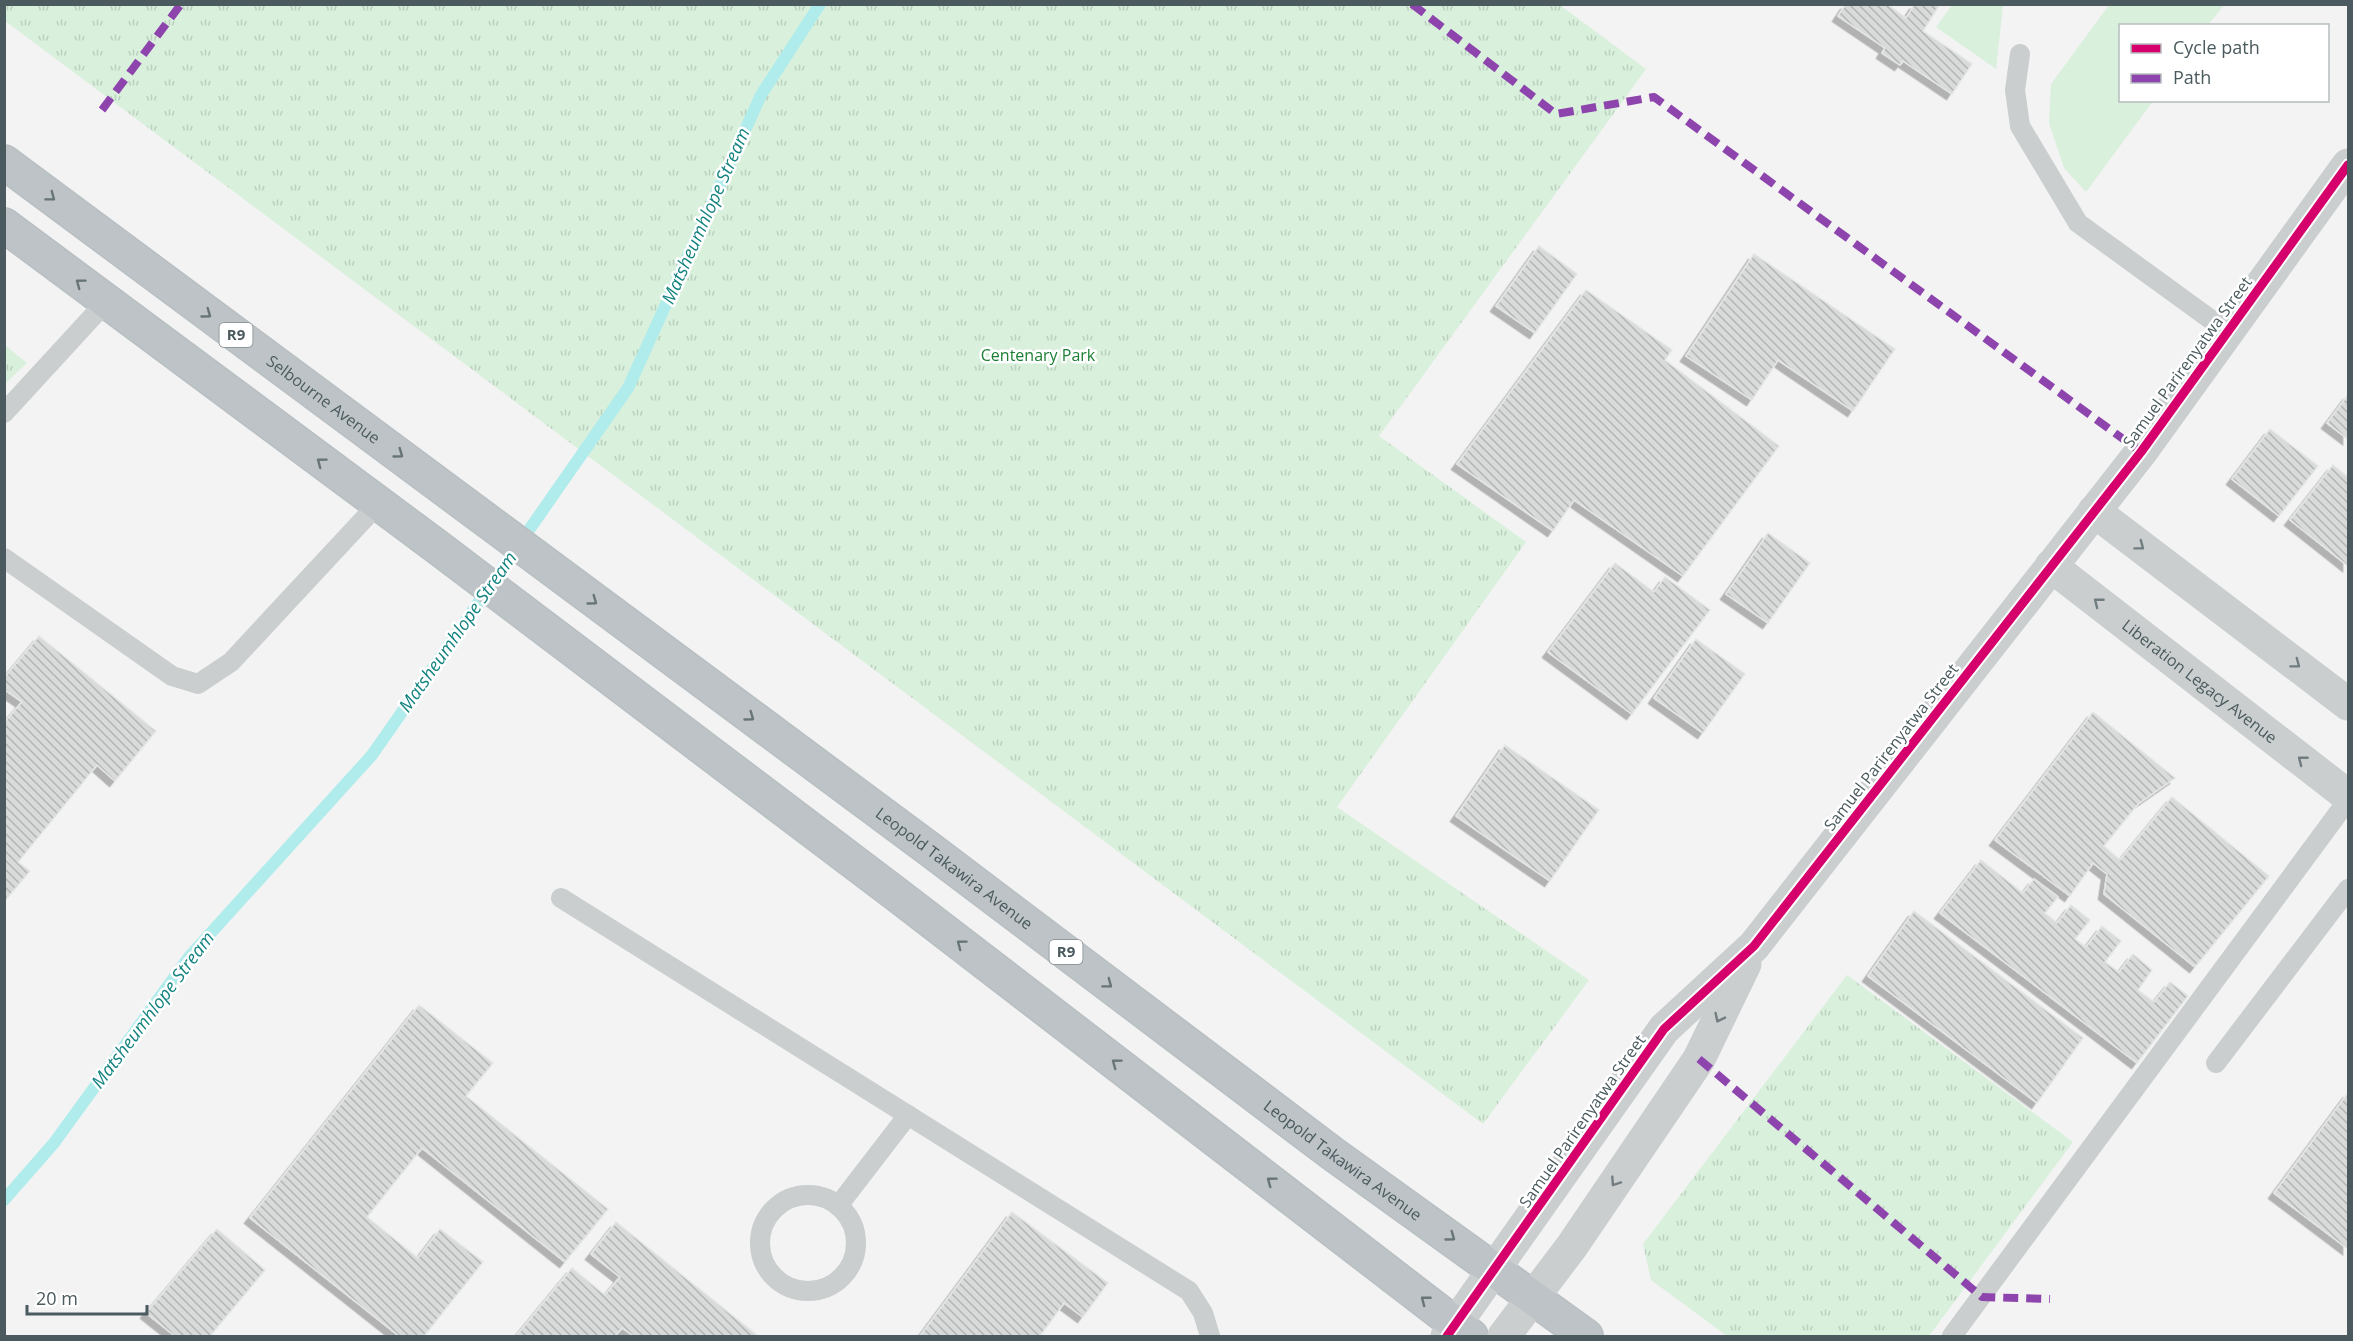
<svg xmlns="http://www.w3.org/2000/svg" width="2353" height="1341" font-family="'Open Sans',sans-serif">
  <defs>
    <pattern id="park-tufts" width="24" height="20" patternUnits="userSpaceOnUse" patternTransform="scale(1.5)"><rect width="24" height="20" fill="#d9f0dc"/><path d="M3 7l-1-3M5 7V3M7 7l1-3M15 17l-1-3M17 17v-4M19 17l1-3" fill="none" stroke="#bcd0bf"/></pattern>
    <pattern id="building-back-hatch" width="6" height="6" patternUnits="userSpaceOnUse" patternTransform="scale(1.5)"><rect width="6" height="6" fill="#d9dbdb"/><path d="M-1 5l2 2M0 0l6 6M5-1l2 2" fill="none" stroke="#b2b5b5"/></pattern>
    <filter id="shadow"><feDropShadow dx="-5.5" dy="5.5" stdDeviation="0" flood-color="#0004"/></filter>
  </defs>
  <rect width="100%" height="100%" fill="#f3f3f3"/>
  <g fill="#d9f0dc">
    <polygon points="1952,5 2003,5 1996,69 1936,27"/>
    <polygon points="2109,5 2224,5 2208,25 2120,26 2120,100 2153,101 2086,192 2064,168 2049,123 2051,84"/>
  </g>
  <g fill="url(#park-tufts)">
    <polygon points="4,5 1560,5 1646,69 1379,436 1526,542 1337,807 1589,980 1483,1124 5,21"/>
    <polygon points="5,345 27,363 5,384"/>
    <polygon points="1847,975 2073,1142 1929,1336 1727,1336 1651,1280 1643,1244"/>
  </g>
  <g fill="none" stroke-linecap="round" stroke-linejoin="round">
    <polyline stroke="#afeceb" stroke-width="12" points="4,1200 54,1143 189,957 372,755 628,388 761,95 820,4"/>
  </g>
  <g fill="url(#building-back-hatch)" stroke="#e4e5e5" stroke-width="1.5" filter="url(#shadow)">
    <polygon points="1846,4 1887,4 1906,18 1915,4 1940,4 1923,31 1972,64 1952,94 1903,61 1900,65 1882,53 1885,48 1838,16"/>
    <polygon points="1539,246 1577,274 1535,333 1496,306"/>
    <polygon points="1754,254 1895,349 1853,411 1778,360 1752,400 1686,356"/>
    <polygon points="1586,290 1672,350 1665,360 1779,446 1683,576 1574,500 1553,531 1457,464"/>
    <polygon points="2348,395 2348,439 2327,423"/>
    <polygon points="2270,429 2318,466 2279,516 2232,479"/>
    <polygon points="2333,465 2348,477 2348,566 2290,520"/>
    <polygon points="1768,533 1810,563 1768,623 1726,594"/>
    <polygon points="1615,563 1654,592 1665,577 1710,610 1632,714 1548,652"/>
    <polygon points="39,636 156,731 115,781 97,765 18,862 30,871 4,902 4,723 22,702 4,689 4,678"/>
    <polygon points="1696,639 1745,674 1703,733 1654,698"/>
    <polygon points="2093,712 2175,778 2138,804 2104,846 2120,860 2172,797 2269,876 2195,967 2104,894 2107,874 2093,863 2070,896 1995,840"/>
    <polygon points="1505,745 1599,810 1550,881 1456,816"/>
    <polygon points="1981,860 2023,893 2034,879 2058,897 2045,913 2057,923 2071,905 2090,920 2075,939 2086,947 2102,926 2121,941 2105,962 2119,972 2133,954 2152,970 2138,990 2154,1002 2170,982 2188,996 2137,1063 1940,913"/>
    <polygon points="1914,911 2083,1038 2037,1103 1868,976"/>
    <polygon points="419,1005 493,1063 466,1096 608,1209 565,1262 422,1148 367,1217 418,1258 440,1229 483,1262 424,1336 399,1336 250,1218"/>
    <polygon points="2348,1093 2348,1249 2274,1193"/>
    <polygon points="1012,1212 1108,1283 1083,1317 1064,1303 1040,1336 920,1336"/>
    <polygon points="616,1222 758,1336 634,1336 622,1328 615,1336 516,1336 572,1268 605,1295 620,1277 591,1254"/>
    <polygon points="217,1229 265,1270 210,1336 175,1336 146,1313"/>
  </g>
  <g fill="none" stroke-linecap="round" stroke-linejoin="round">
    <g stroke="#b8bfc2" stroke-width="36">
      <g id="highway">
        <path id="s2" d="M4 162 932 851 1333 1154 1586 1336"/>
        <polyline points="4,225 436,546 896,894 1471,1336"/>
      </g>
    </g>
    <g stroke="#cacece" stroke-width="20">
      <polyline points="2020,54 2015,90 2020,126 2078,223 2228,332"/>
      <polyline points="4,413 106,302"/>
      <polyline points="4,558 172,676 198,684 231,662 378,504"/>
      <polyline points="561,898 1189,1291 1203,1313 1210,1336"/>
      <polyline points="2216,1063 2348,889"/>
      <circle cx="808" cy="1243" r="48"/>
      <polyline points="838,1206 908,1115"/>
      <polyline points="1952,1336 2348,800"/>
    </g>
    <g stroke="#cacece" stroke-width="33">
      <polyline points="2094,511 2348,704"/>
      <path id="s1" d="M2051 566 2348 796"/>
    </g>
    <g stroke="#cbcecf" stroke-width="33">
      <polyline points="1447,1336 1664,1029 1754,946 2141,452 2348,165"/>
      <polyline points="1504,1336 1572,1246 1699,1059 1745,964"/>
    </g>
    <use href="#highway" stroke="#bdc3c6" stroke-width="33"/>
    <g stroke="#8e44ad" stroke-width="8" stroke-dasharray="15 8" stroke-linecap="butt">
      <polyline points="1412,4 1556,114 1654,97 2141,452"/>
      <polyline points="102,110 181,4"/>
      <polyline points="1699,1059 1982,1297 2050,1299"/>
    </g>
    <g stroke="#fff" stroke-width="13">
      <polyline id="cycleway" points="1447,1336 1664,1029 1754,946 2141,452 2348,165"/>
    </g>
    <use href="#cycleway" stroke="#d6006c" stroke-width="9"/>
  </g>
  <defs><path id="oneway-chevron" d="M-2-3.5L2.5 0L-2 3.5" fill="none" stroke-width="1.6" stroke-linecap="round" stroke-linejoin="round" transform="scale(1.5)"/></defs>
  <g stroke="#677478">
    <use href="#oneway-chevron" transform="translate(51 197) rotate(37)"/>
    <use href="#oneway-chevron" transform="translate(80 283) rotate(-143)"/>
    <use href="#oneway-chevron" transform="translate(207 314) rotate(36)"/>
    <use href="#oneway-chevron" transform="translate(399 454) rotate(36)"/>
    <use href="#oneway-chevron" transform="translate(321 462) rotate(-143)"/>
    <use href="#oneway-chevron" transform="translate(593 601) rotate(36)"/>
    <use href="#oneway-chevron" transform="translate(750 717) rotate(36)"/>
    <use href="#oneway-chevron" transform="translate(961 944) rotate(-143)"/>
    <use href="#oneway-chevron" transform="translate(1108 984) rotate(37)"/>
    <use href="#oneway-chevron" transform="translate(1116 1063) rotate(-143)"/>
    <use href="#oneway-chevron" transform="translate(1271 1181) rotate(-143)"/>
    <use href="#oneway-chevron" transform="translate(1451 1237) rotate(36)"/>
    <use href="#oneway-chevron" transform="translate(1425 1300) rotate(-142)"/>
  </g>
  <g stroke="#707d80">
    <use href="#oneway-chevron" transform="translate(2140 546) rotate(37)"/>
    <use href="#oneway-chevron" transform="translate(2098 602) rotate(-142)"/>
    <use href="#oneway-chevron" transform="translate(2296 664) rotate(37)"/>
    <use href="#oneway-chevron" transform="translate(2302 760) rotate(-142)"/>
  </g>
  <g stroke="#717d80">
    <use href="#oneway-chevron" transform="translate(1719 1018) rotate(116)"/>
    <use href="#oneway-chevron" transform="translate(1615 1182) rotate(124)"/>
  </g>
  <g text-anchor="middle" stroke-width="5" stroke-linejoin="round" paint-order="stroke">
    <g fill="#fff" stroke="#808c8e" stroke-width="1.5">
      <rect x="219.5" y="323" width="33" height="24" rx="4.5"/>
      <rect x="1049.5" y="940" width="33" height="24" rx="4.5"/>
    </g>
    <g font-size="15" font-weight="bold" fill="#4a5a5e">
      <text x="236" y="340">R9</text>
      <text x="1066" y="957">R9</text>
    </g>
    <g font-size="16" fill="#1b7f35" stroke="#fff">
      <text x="1038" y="361">Centenary Park</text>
    </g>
    <g font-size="16" fill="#4a5a5e" stroke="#fff">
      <text transform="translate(2187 362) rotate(-54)" y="6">Samuel Parirenyatwa Street</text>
      <text dy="6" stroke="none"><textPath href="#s2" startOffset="398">Selbourne Avenue</textPath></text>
      <text dy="6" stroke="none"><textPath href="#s1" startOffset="188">Liberation Legacy Avenue</textPath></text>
      <text transform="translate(1891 747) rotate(-52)" y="6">Samuel Parirenyatwa Street</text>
      <text dy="6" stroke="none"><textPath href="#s2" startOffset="1184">Leopold Takawira Avenue</textPath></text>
      <text transform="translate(1582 1121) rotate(-55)" y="6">Samuel Parirenyatwa Street</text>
      <text dy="6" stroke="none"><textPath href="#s2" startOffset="1670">Leopold Takawira Avenue</textPath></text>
    </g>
    <g font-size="18" font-style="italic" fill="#12837f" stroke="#fff">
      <text transform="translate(706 216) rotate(-66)" y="6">Matsheumhlope Stream</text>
      <text transform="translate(458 632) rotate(-55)" y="6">Matsheumhlope Stream</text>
      <text transform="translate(153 1010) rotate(-53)" y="6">Matsheumhlope Stream</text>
    </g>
  </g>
  <rect width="2353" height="1341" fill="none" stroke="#4a5a5e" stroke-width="12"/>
  <rect x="2119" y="24" width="210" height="78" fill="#ffffff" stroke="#b7bdbf" stroke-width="1.5"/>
  <rect x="2131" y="44" width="30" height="9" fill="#d6006c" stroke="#b7bdbf" stroke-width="1.5"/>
  <text x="2173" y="54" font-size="18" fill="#4a5a5e">Cycle path</text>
  <rect x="2131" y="74" width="30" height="9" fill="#8e44ad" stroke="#b7bdbf" stroke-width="1.5"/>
  <text x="2173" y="84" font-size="18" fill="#4a5a5e">Path</text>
  <path d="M27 1305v9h120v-9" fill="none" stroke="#4a5a5e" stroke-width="3"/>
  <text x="36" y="1305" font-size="18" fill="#4a5a5e" stroke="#ffffff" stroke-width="4.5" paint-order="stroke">20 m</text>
</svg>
